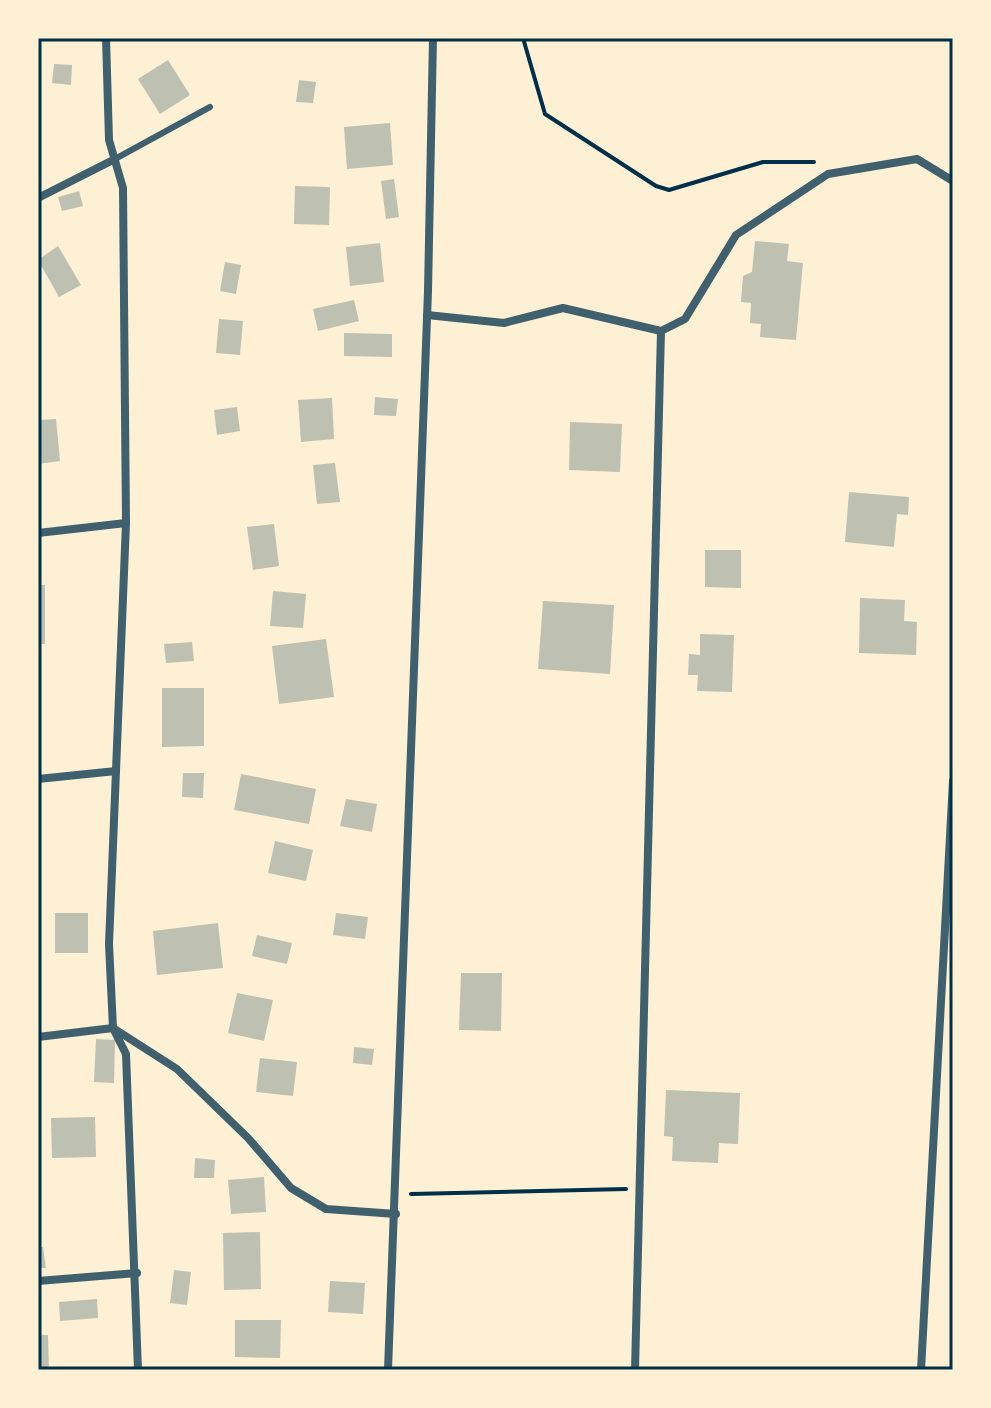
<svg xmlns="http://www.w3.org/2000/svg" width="991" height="1408" font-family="'IBM Plex Sans',sans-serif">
  <rect width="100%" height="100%" fill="#fdf0d5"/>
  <g fill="#bec0b2">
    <polygon points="168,60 190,95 160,114 138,79"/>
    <polygon points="54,64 72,65 71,85 52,83"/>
    <polygon points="299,80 316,82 313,103 296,102"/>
    <polygon points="390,123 393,165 347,169 344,127"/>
    <polygon points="394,179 399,217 386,219 381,181"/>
    <polygon points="295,186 330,187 329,225 294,224"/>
    <polygon points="79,191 83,206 62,211 58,197"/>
    <polygon points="755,241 789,244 787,261 803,263 796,340 760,337 761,324 750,323 751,303 741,302 743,276 752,272"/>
    <polygon points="380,243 384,282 350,286 346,247"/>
    <polygon points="58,246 81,285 59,297 38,260"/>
    <polygon points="225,262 241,265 236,294 220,291"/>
    <polygon points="354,300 359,321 318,331 313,309"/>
    <polygon points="219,319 243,321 240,355 216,353"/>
    <polygon points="344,333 392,334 392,357 344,356"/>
    <polygon points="375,397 398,399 396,416 374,415"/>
    <polygon points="332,398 334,439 301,442 298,400"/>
    <polygon points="237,407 240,431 217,435 214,410"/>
    <polygon points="56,419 60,461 38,464 38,420"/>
    <polygon points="570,422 622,424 620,472 569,470"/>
    <polygon points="335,463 340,502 317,504 313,465"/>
    <polygon points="849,492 909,497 908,515 897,514 894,547 845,542"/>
    <polygon points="274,524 279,566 253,570 247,527"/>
    <polygon points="705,550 741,550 741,588 705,587"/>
    <rect x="38" y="585" width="7" height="59"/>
    <polygon points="273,591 306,594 303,628 270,626"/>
    <polygon points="860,598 905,600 904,621 917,622 916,655 859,653"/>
    <polygon points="543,601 614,605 610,674 538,669"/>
    <polygon points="700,634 734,635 732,692 697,691 698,675 688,675 689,654 700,655"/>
    <polygon points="326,639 334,697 279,704 272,646"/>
    <polygon points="192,642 194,661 166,663 164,644"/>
    <polygon points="162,688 204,688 204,746 162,747"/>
    <polygon points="183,773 204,773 203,798 182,797"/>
    <polygon points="241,774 316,789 309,824 234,810"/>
    <polygon points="346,799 377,804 372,832 340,826"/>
    <polygon points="275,841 313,850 306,881 268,873"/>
    <rect x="55" y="913" width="33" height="40"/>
    <polygon points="336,913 368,917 365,939 333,935"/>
    <polygon points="218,923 223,968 157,975 153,931"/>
    <polygon points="257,935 292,943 287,964 252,956"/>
    <polygon points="461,973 502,973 501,1031 459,1030"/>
    <polygon points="237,993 273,1000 264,1041 228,1033"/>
    <polygon points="96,1039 115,1040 114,1083 94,1082"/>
    <polygon points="354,1047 374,1049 372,1065 353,1063"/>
    <polygon points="260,1058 297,1062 293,1096 256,1092"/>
    <polygon points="666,1090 740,1093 738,1144 719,1143 718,1163 672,1161 673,1137 664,1136"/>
    <polygon points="95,1117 96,1157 52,1158 51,1118"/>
    <polygon points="195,1158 215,1160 214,1178 194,1178"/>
    <polygon points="264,1177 266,1212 231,1214 228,1180"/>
    <polygon points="260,1232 261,1289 224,1290 223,1233"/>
    <polygon points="38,1247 43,1247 46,1268 38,1268"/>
    <polygon points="174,1270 191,1272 187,1305 170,1303"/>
    <polygon points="330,1281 365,1283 363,1314 328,1312"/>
    <polygon points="97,1299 98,1318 60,1321 59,1302"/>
    <polygon points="235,1320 281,1320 280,1358 235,1357"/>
    <polygon points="38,1335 48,1335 49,1370 38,1370"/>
  </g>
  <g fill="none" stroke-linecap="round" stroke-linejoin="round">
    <g stroke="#003049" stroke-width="4">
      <polyline points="523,38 545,114 656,186 669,190 763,162 814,162"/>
      <polyline points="411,1194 626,1189"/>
    </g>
    <polyline stroke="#3f606c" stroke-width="6" points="115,159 210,107"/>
    <g stroke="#3f606c" stroke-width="8">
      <polyline points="106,38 109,140 123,188 126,523 109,944 113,1028 126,1054 138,1370"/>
      <polyline points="38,198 115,159"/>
      <polyline points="427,315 504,323 563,308 661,331 685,319 736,235 828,174 917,159 953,181"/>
      <polyline points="38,533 126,523"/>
      <polyline points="38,779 116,771"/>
      <polyline points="38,1037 113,1028 177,1069 248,1138 291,1188 326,1209 396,1214"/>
      <polyline points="38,1281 137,1273"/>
      <polyline points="388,1370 428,291 433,38"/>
      <polyline points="635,1370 661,331"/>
      <polyline points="921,1370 953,781"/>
    </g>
  </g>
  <rect width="991" height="1408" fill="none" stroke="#fdf0d5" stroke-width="80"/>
  <rect x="40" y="40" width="911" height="1328" fill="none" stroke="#003049" stroke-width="3"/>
</svg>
